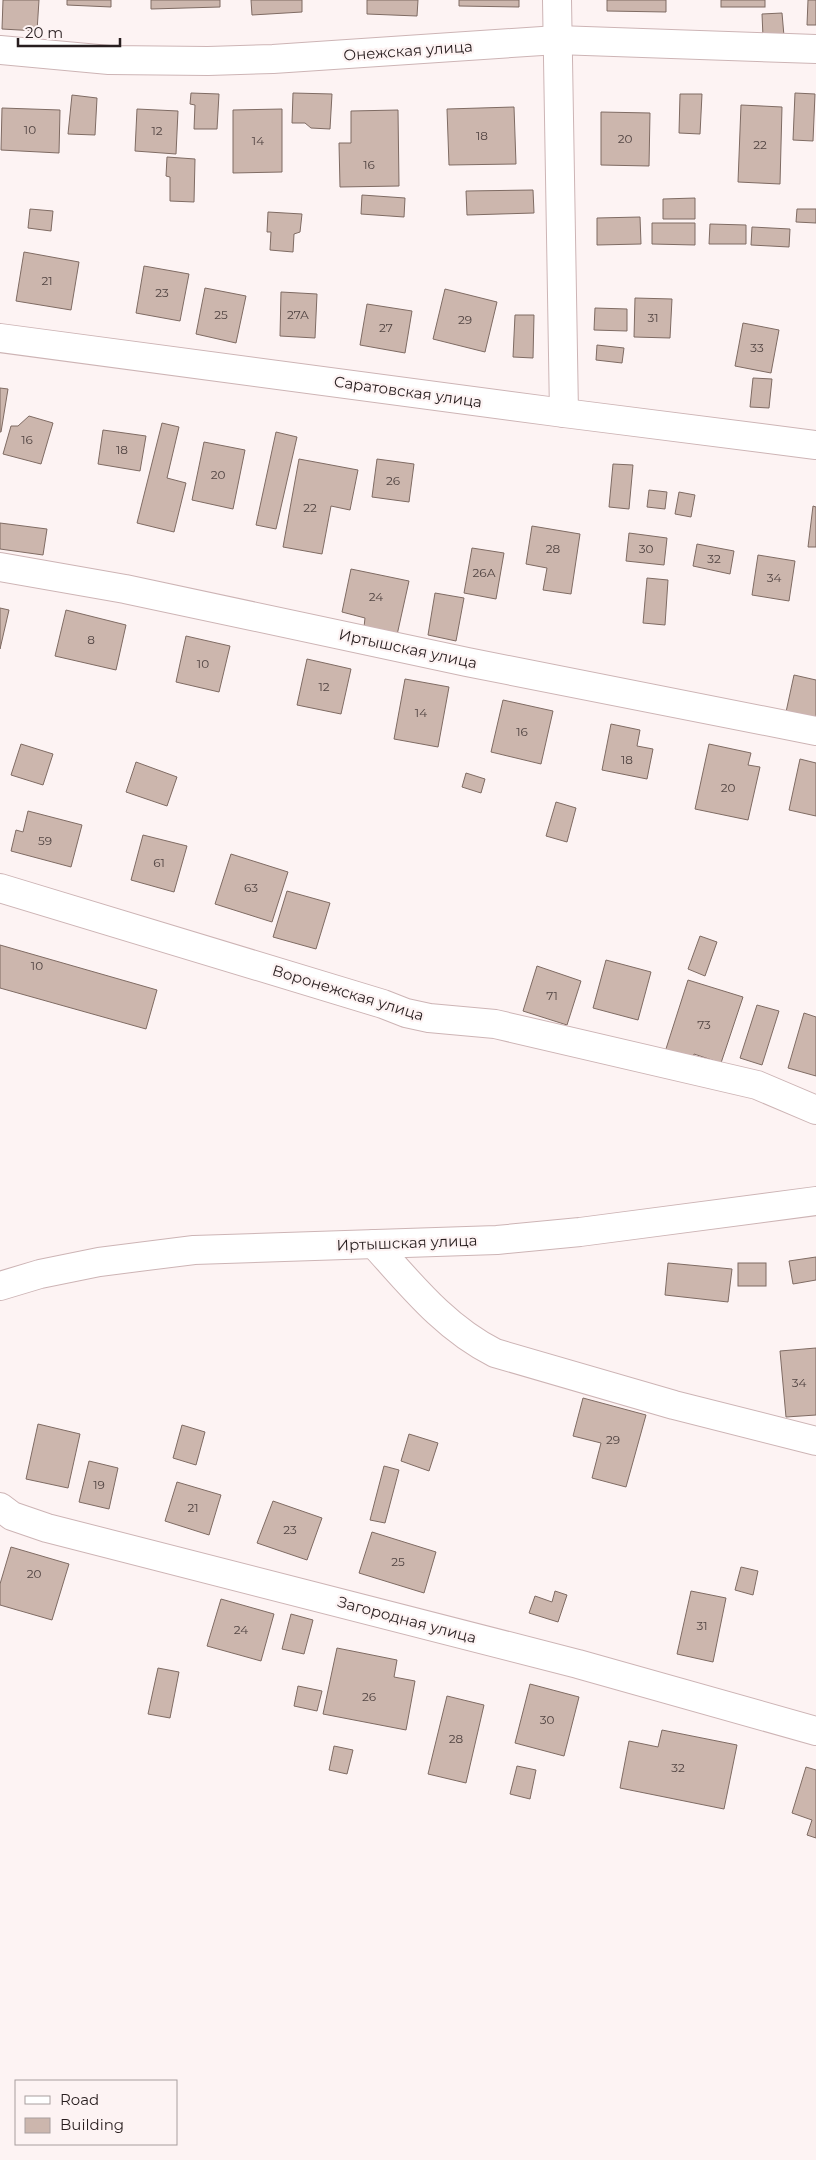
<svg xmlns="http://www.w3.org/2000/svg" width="816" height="2160" font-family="Montserrat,sans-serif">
  <rect width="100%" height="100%" fill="#fdf3f3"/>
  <g fill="#ccb6ad" stroke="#7f6b63">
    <polygon points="3,0 39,0 37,31 2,29"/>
    <polygon points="67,0 111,0 111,7 67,5"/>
    <polygon points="151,0 220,0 220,7 151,9"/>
    <polygon points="251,0 302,0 302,12 252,15"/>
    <polygon points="367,0 418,0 417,16 367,14"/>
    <polygon points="459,0 519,0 519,7 459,6"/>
    <polygon points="607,0 666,0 666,12 607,11"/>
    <rect x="721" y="0" width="44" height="7"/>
    <polygon points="808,0 816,0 816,25 807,25"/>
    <polygon points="782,13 784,36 763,37 762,14"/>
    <polygon points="191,93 219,94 217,129 194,129 195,105 190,104"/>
    <polygon points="293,93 332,94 330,129 311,128 305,123 292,123"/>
    <polygon points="795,93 815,94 813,141 793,140"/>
    <polygon points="680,94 702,94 700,134 679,133"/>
    <polygon points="72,95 97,98 95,135 68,134"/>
    <polygon points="741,105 782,107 780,184 738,182"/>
    <polygon points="514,107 516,164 449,165 447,109"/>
    <polygon points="2,108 60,110 59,153 1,150"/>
    <polygon points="137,109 178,111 176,154 135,151"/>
    <polygon points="282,109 282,172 233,173 233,110"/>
    <polygon points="398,110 399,186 340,187 339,143 351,143 351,111"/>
    <polygon points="601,112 650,113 649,166 601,165"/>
    <polygon points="167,157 195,159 194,202 170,201 170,177 166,176"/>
    <polygon points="533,190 534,213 467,215 466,191"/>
    <polygon points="362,195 405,198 404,217 361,214"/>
    <polygon points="695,198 695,219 663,219 663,199"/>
    <polygon points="30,209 53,211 51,231 28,228"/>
    <polygon points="797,209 816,209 816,223 796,222"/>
    <polygon points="268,212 302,214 300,232 294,234 293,252 270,250 271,232 267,232"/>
    <polygon points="640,217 641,244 597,245 597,218"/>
    <polygon points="652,223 695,223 695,245 652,244"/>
    <polygon points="710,224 746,225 746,244 709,244"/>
    <polygon points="752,227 790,229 789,247 751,245"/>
    <polygon points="24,252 79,262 71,310 16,301"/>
    <polygon points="144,266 189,274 180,321 136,313"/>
    <polygon points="205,288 246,296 236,343 196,334"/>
    <polygon points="445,289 497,302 485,352 433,339"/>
    <polygon points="281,292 317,294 315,338 280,336"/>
    <polygon points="635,298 672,299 670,338 634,337"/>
    <polygon points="367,304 412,311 405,353 360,345"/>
    <polygon points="595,308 627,309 627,331 594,330"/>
    <polygon points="515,315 534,315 533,358 513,357"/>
    <polygon points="743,323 779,330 771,373 735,366"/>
    <polygon points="597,345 624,348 622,363 596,360"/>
    <polygon points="753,378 772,379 769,408 750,407"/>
    <polygon points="0,388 8,389 1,432 0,432"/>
    <polygon points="29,416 53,423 41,464 3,454 11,426 18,426"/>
    <polygon points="162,423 179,427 167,478 186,483 174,532 137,523"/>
    <polygon points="103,430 146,436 140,471 98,464"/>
    <polygon points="276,432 297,437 276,529 256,525"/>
    <polygon points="204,442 245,450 233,509 192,500"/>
    <polygon points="299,459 358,470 350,510 331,506 322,554 283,547"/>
    <polygon points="377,459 414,464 409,502 372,497"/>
    <polygon points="613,464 633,465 629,509 609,507"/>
    <polygon points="649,490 667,492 665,509 647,507"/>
    <polygon points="679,492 695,495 691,517 675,514"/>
    <polygon points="813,506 816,507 816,547 808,547"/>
    <polygon points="0,523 47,529 43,555 0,549"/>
    <polygon points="532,526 580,534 571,594 543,590 547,568 526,564"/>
    <polygon points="629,533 667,538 664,565 626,561"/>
    <polygon points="697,544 734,551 730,574 693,566"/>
    <polygon points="472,548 504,553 496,599 464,593"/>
    <polygon points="758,555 795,561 789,601 752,595"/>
    <polygon points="351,569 409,581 397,635 364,627 365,618 342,612"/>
    <polygon points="647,578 668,580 665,625 643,623"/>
    <polygon points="435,593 464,598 456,641 428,635"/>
    <polygon points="0,608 9,610 0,649"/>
    <polygon points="66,610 126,625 116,670 55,656"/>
    <polygon points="186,636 230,646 219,692 176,682"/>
    <polygon points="307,659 351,669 341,714 297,705"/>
    <polygon points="794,675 816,680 816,718 786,712"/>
    <polygon points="405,679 449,687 438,747 394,739"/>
    <polygon points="503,700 553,711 541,764 491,752"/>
    <polygon points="611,724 640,730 637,746 653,749 647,779 602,770"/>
    <polygon points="21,744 53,754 43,785 11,775"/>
    <polygon points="709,744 751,753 748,765 760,767 748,820 695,809"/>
    <polygon points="800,759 816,763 816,816 789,810"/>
    <polygon points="136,762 177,777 167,806 126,792"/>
    <polygon points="466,773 485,779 481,793 462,787"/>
    <polygon points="556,802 576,808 567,842 546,836"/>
    <polygon points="28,811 82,825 71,867 11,851 16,830 23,832"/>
    <polygon points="143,835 187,846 174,892 131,880"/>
    <polygon points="231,854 288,872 272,922 215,904"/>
    <polygon points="287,891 330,903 316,949 273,937"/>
    <polygon points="700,936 717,942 705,976 688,969"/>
    <polygon points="0,945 157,990 146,1029 0,988"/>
    <polygon points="606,960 651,972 638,1020 593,1008"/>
    <polygon points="537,966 581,981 567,1025 523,1011"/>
    <polygon points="688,980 743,997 721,1063 694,1054 692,1061 665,1052"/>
    <polygon points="757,1005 779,1011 762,1065 740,1058"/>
    <polygon points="804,1013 816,1017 816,1076 788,1068"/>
    <polygon points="816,1257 816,1280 793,1284 789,1261"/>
    <polygon points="668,1263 732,1269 728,1302 665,1295"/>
    <rect x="738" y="1263" width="28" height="23"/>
    <polygon points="816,1348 816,1415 786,1417 780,1351"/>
    <polygon points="583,1398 646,1415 626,1487 592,1478 601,1443 573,1436"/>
    <polygon points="38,1424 80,1434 68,1488 26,1479"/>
    <polygon points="182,1425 205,1432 196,1465 173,1458"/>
    <polygon points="409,1434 438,1443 429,1471 401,1461"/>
    <polygon points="89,1461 118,1468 109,1509 79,1502"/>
    <polygon points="384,1466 399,1470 385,1523 370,1520"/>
    <polygon points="177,1482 221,1495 209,1535 165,1521"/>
    <polygon points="273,1501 322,1518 307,1560 257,1543"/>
    <polygon points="372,1532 436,1552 424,1593 359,1573"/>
    <polygon points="11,1547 69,1564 52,1620 0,1605 0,1584"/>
    <polygon points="741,1567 758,1571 753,1595 735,1590"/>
    <polygon points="555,1591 567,1595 558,1622 529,1613 535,1596 552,1602"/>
    <polygon points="691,1591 726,1598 713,1662 677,1654"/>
    <polygon points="221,1599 274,1614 261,1661 207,1646"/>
    <polygon points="291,1614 313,1620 304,1654 282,1649"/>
    <polygon points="337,1648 397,1660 394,1677 415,1681 406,1730 323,1714"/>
    <polygon points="158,1668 179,1672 170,1718 148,1714"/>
    <polygon points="530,1684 579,1697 564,1756 515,1743"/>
    <polygon points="298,1686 322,1691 317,1711 294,1706"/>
    <polygon points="447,1696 484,1705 466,1783 428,1774"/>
    <polygon points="662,1730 737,1745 724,1809 620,1788 629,1741 658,1747"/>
    <polygon points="334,1746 353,1750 347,1774 329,1770"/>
    <polygon points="517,1766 536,1770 530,1799 510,1794"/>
    <polygon points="806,1767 816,1770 816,1838 807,1835 812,1820 792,1813"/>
  </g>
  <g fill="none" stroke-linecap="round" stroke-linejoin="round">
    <g stroke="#cdb4b5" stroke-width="30">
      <g id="minor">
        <polyline points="557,0 564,413"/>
        <polyline points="0,50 109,60 208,61 273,59 557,40 816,49"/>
        <polyline points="0,338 564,413 816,445"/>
        <polyline points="0,567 125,589 467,662 816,731"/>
        <polyline points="0,888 383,1004 406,1013 429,1018 495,1024 757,1085 816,1110"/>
        <path d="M374 1244C411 1285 445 1328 495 1353L674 1405 816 1441"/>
        <polyline points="0,1507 12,1516 47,1528 578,1664 816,1731"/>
      </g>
    </g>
    <g stroke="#cdb4b5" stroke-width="30">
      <polyline id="major" points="0,1286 40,1274 99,1262 194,1250 497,1240 580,1232 816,1201"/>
    </g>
    <use href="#minor" stroke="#fff" stroke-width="28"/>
    <use href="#major" stroke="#fff" stroke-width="28"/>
  </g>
  <g text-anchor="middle" stroke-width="4.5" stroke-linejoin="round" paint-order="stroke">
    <g font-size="12" fill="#514442">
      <text x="30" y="134">10</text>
      <text x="157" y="135">12</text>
      <text x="482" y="140">18</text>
      <text x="625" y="143">20</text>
      <text x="258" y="145">14</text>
      <text x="760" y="149">22</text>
      <text x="369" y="169">16</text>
      <text x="47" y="285">21</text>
      <text x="162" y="297">23</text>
      <text x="221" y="319">25</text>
      <text x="298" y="319">27А</text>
      <text x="653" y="322">31</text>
      <text x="465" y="324">29</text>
      <text x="386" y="332">27</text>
      <text x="757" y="352">33</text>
      <text x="27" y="444">16</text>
      <text x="122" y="454">18</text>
      <text x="218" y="479">20</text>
      <text x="393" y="485">26</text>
      <text x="310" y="512">22</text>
      <text x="553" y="553">28</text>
      <text x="646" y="553">30</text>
      <text x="714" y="563">32</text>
      <text x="484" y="577">26А</text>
      <text x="774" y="582">34</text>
      <text x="376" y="601">24</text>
      <text x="91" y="644">8</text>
      <text x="203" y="668">10</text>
      <text x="324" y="691">12</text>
      <text x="421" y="717">14</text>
      <text x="522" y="736">16</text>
      <text x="627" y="764">18</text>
      <text x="728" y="792">20</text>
      <text x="45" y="845">59</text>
      <text x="159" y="867">61</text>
      <text x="251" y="892">63</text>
      <text x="37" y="970">10</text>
      <text x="552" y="1000">71</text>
      <text x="704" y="1029">73</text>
      <text x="799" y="1387">34</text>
      <text x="613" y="1444">29</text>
      <text x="99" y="1489">19</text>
      <text x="193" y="1512">21</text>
      <text x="290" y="1534">23</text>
      <text x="398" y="1566">25</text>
      <text x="34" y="1578">20</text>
      <text x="702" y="1630">31</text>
      <text x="241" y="1634">24</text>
      <text x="369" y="1701">26</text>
      <text x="547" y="1724">30</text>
      <text x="456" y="1743">28</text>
      <text x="678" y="1772">32</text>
    </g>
    <g font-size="15" fill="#281e1f" stroke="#fdf3f3">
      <text transform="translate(408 51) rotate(-4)" y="5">Онежская улица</text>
      <text transform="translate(408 392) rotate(8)" y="5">Саратовская улица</text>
      <text transform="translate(408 649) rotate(12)" y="5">Иртышская улица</text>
      <text transform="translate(348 993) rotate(17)" y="5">Воронежская улица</text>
      <text transform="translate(407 1243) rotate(-2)" y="5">Иртышская улица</text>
      <text transform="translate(407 1620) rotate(15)" y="5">Загородная улица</text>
    </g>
  </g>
  <rect x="15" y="2080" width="162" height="65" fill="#fdf3f3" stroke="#a89e9e"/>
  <rect x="25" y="2096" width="25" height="8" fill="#ffffff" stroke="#a89e9e"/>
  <text x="60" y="2105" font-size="15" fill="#281e1f">Road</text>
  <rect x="25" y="2118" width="25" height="15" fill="#ccb6ad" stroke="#a89e9e"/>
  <text x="60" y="2130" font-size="15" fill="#281e1f">Building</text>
  <path d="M18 38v8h102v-8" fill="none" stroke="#281e1f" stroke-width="2.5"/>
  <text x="25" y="38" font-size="15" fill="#281e1f" stroke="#fdf3f3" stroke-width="4" paint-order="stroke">20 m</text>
</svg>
